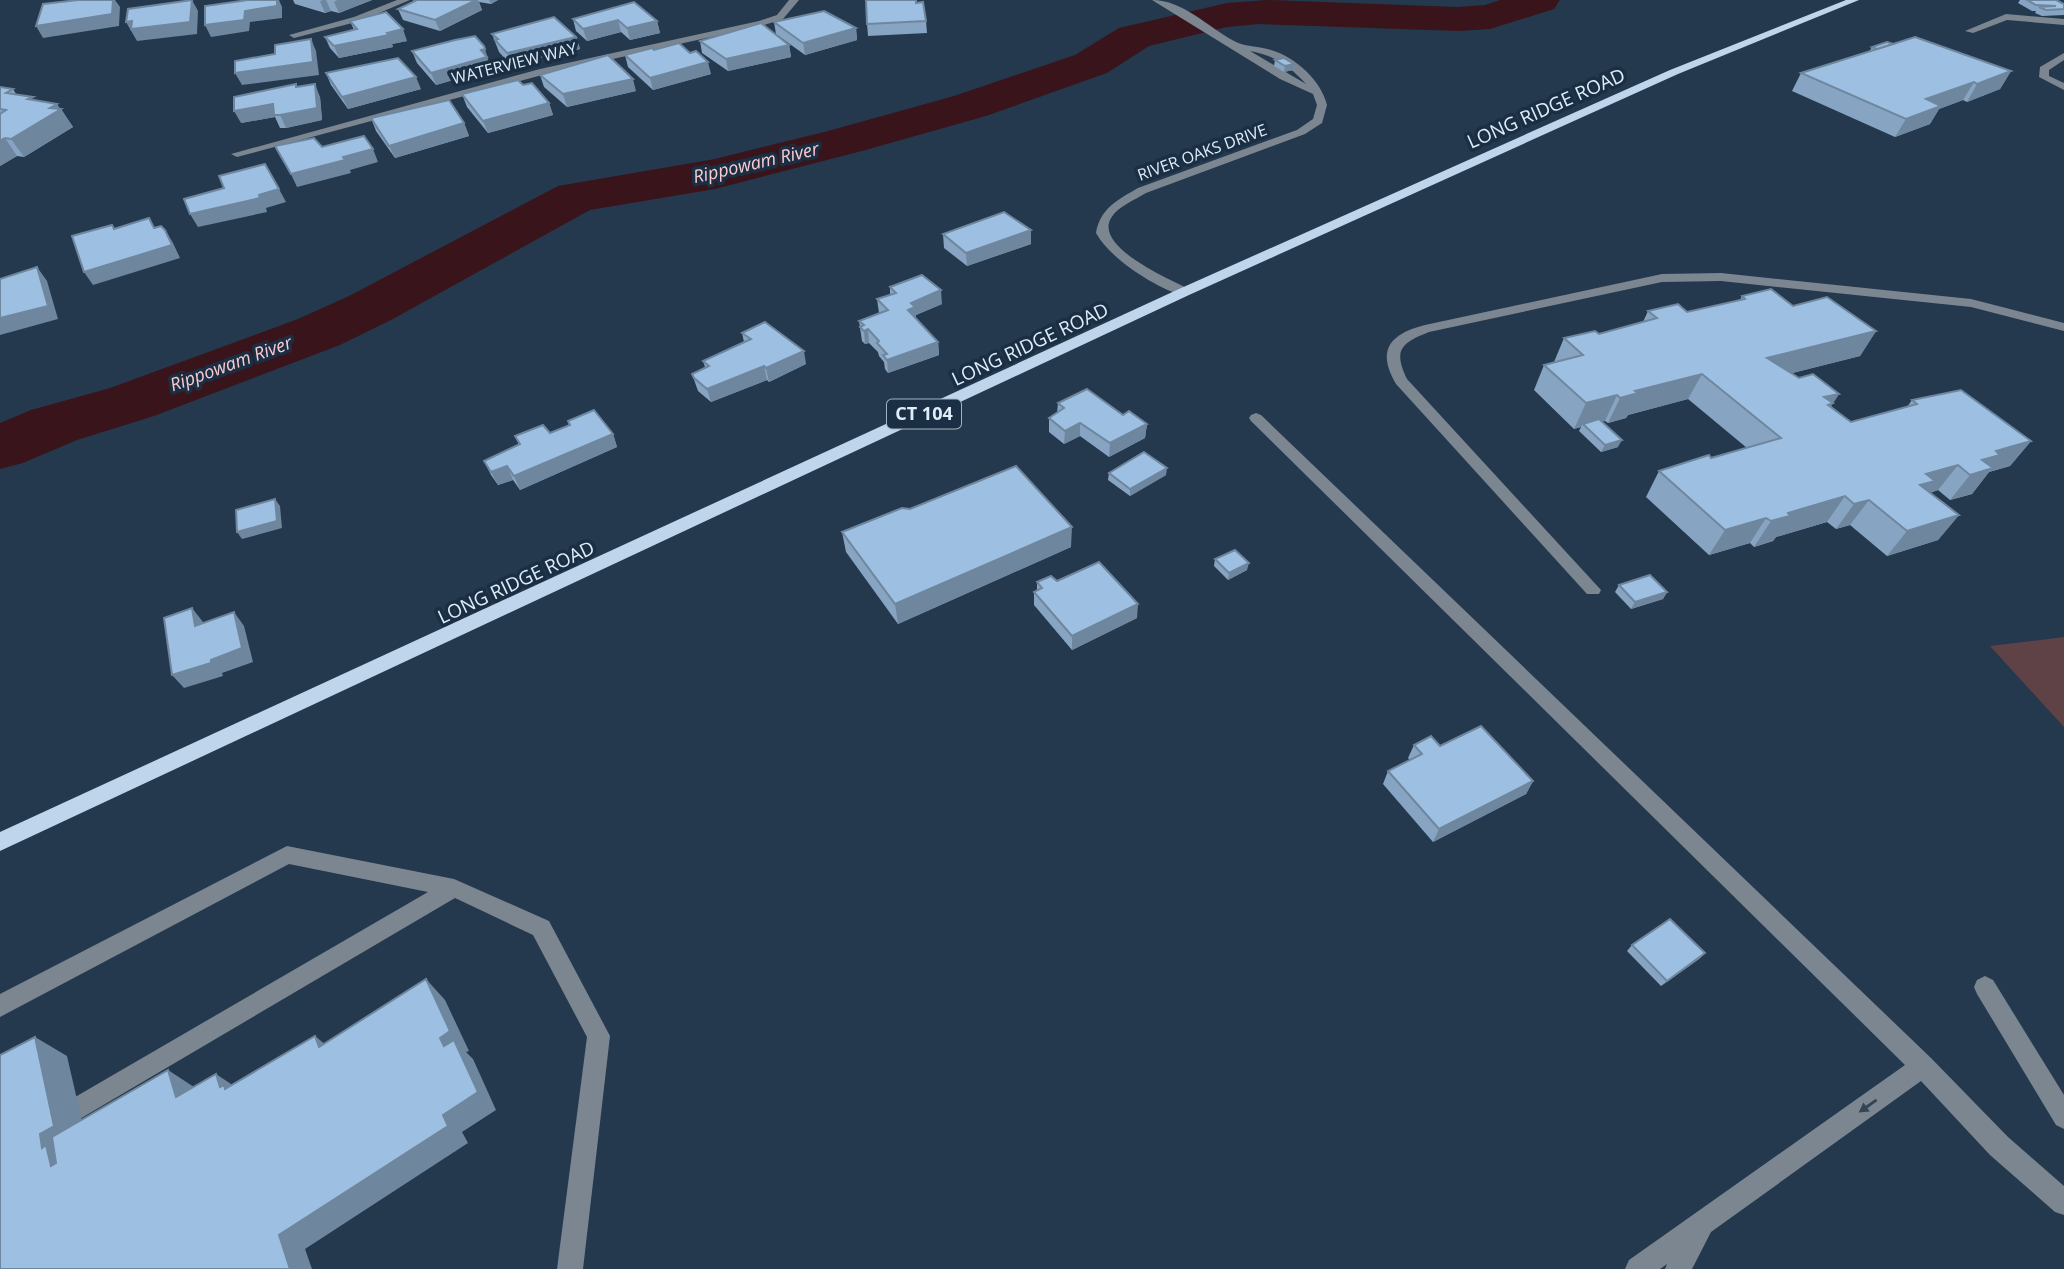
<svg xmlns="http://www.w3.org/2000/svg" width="2064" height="1269" font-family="'Open Sans',sans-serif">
  <rect width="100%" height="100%" fill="#24394e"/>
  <polygon fill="#5e4245" points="2064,637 2064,727 1990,646"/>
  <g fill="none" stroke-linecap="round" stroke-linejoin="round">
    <polygon fill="#3a141b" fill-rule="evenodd" points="1267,0 1458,7 1485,5 1500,0 1560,0 1554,9 1490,29 1458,31 1259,24 1227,27 1149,46 1107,73 986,116 862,151 715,189 590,210 391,320 340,345 154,416 77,440 23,463 0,469 0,423 31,410 110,388 298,319 349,296 558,186 715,159 828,131 954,96 1075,55 1119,28 1227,3"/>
    <g fill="#7c8691" fill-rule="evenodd">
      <polygon points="397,0 410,0 360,21 294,38 289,35 354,17"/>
      <polygon points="789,0 799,0 783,19 764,25 546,74 237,157 231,154 540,69 759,21 777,15"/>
      <path d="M1152 0C1183 0 1208 27 1234 41 1245 47 1259 46 1271 50 1295 57 1321 80 1327 105L1322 123 1305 134 1146 193C1135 200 1118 206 1111 218 1094 247 1169 279 1189 289L1190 292 1184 296C1156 288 1110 259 1096 233 1100 209 1117 200 1138 188L1297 130 1313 119 1317 105 1313 94 1280 79ZM1250 51C1274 55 1290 66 1306 84Z"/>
      <polygon points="2006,14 2064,19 2064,25 2007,20 1973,33 1965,31"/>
      <polygon points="2064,53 2064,60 2049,70 2049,76 2064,83 2064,90 2039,77 2040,67"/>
      <path d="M1721 273 1971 299 2064 323V331L1971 307 1721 281 1662 282 1429 332C1401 343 1393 350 1407 379L1601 590 1599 594H1587L1396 384C1376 350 1390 334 1425 325L1662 274Z"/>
      <polygon points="1256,413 1261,415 1931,1058 2008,1137 2064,1186 2064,1215 2055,1212 1990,1155 1921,1081 1711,1232 1692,1269 1665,1269 1667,1264 1660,1269 1625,1269 1629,1260 1905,1065 1251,421 1249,418 1251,415"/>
      <polygon points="287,846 454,879 549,921 610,1036 583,1269 557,1269 587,1037 533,935 455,898 78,1120 70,1116 66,1108 70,1100 428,892 289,864 0,1017 0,994"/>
      <polygon points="1985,976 1993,980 2064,1095 2064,1129 2056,1125 1977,994 1974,987 1977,980"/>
    </g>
    <polygon fill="#bfd5eb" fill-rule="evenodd" points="1846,0 1859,0 1678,74 1189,295 0,851 0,832 1179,289 1670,70"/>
  </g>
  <g fill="#87a4c2">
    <polygon points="293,0 372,0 339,13 331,11 325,13 295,4"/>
    <polygon points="413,0 498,0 491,4 479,2 482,10 440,31 403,20 398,9 414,2"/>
    <polygon points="2020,0 2056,0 2064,4 2064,15 2042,16 2035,13 2036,11 2032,11 2018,3"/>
    <polygon points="916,3 926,21 927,33 868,36 867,24"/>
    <polygon points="573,19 657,21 660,33 630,40 621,32 587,41 576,31"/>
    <polygon points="350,21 407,41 392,44 393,47 339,58 330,48 325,37 354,30"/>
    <polygon points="774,22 856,28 857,40 805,55 776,34"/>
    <polygon points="492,34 576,37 580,49 511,65 499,52"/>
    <polygon points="700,41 789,45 791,57 728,71 702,53"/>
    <polygon points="1893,44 2011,71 2000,89 1967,102 1963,100 1939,109 1930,124 1895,137 1792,91 1801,73 1869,52 1872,47"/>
    <polygon points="654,50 690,53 711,74 653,90 628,67 625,55"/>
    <polygon points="412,51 490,61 488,62 491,69 436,85 417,63"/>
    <polygon points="1275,60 1293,70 1284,72 1274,66"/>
    <polygon points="326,73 421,89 348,109 331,85"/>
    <polygon points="540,75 636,91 567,107 544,87"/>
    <polygon points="523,85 549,103 553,115 488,133 467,107 462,94"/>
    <polygon points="0,87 13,89 16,94 61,109 73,127 24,157 17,156 0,166"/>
    <polygon points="297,87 320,97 322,120 286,128 280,128 275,117 241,123"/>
    <polygon points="371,118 464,123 469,136 395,158 376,131"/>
    <polygon points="943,234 1031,244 967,266 944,248"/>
    <polygon points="890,287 942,304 916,315 916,319 938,342 939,355 888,373 885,369 884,362 879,356 878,352 869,343 865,344 862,341 859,321 879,313 877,299 890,295"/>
    <polygon points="1742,296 1793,306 1876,331 1860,356 1792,373 1799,378 1839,394 1831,406 1851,422 1907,407 1912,400 2031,441 2010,466 1989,472 1972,494 1950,500 1938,490 1930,493 1959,515 1938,540 1887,556 1850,525 1836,529 1827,522 1776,537 1773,541 1754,547 1750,543 1709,555 1646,497 1659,471 1747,448 1688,399 1628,415 1626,418 1608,423 1605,421 1601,421 1618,447 1601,452 1579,431 1581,427 1574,429 1534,390 1544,365 1554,362 1564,338 1599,334 1643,322 1648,311 1687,312 1740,300"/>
    <polygon points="742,333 806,364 769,382 767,380 711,402 698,391 692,374 705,367 703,361 744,342"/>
    <polygon points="1058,403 1123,415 1147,424 1145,438 1109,457 1080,436 1064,444 1049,432 1049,418 1057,413"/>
    <polygon points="568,421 613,434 617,447 520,490 513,480 498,485 491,475 484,461 519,445 515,436 550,433 569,425"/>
    <polygon points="1109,473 1166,475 1130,496 1108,480"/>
    <polygon points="910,509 1071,547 898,624 846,552 842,532"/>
    <polygon points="1215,559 1247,570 1228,580 1214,566"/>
    <polygon points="1057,581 1137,618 1072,650 1034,605 1034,592 1037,590 1037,582"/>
    <polygon points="1619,585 1667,592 1663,599 1631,609 1615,592"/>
    <polygon points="1414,745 1440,746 1533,781 1526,794 1433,842 1383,784 1388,771 1410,760 1408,758"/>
    <polygon points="1632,945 1705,953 1699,959 1661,986 1627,951"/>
  </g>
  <g fill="#6e869e">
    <polygon points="113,0 115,0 120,7 119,26 43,38 36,26"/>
    <polygon points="192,0 198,11 197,34 137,41 126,22"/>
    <polygon points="277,0 279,0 282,7 282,18 250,22 249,31 211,37 205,25"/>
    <polygon points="323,0 326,0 331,11 325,13 320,1"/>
    <polygon points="337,0 372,0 339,13 334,2"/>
    <polygon points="476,0 478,0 482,10 440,31 435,20"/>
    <polygon points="489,0 498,0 491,4"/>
    <polygon points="618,20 621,32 587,41 583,29"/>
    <polygon points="657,21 660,33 630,40 627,28"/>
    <polygon points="856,28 857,40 805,55 803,43"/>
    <polygon points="403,29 407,41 392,44 393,47 339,58 334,46"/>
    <polygon points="576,37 580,49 511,65 507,53"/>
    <polygon points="311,39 316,51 319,75 242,85 235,73"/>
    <polygon points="789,45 791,57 728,71 726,59"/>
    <polygon points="485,49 491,69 436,85 431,73"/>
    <polygon points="708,62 711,74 653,90 650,78"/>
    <polygon points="1294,64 1293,70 1284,72 1285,66"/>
    <polygon points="2011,71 2000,89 1967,102 1977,84"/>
    <polygon points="416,77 421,89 348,109 342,97"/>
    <polygon points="633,79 636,91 567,107 563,94"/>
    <polygon points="1974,82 1963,100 1939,109 1930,124 1895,137 1906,119 1926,99"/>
    <polygon points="315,84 320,97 322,120 286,128 280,115"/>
    <polygon points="549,103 553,115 488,133 483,121"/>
    <polygon points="57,104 73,127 24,157 11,139 50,108"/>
    <polygon points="273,104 275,117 241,123 234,111"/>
    <polygon points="464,123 469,136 395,158 389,146"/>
    <polygon points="5,138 17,156 0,166 0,141"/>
    <polygon points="373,149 378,162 350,170 351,173 297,187 291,174 343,157"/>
    <polygon points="279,189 286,202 266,208 267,212 198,227 190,214"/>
    <polygon points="165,230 173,243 180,258 93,285 84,272"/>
    <polygon points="1031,230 1031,244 967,266 966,253"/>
    <polygon points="37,267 47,281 58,319 0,335 0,318"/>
    <polygon points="941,290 942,304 916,315 916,321 908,310 911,303"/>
    <polygon points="868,329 869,343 865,344 864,331"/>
    <polygon points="1876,331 1860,356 1753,383 1767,358"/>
    <polygon points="938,342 939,355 888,373 887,360"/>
    <polygon points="804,351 806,364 769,382 766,368"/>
    <polygon points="764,366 767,380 711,402 707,389"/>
    <polygon points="1702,374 1688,399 1628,415 1626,418 1608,423 1620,398 1635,391"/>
    <polygon points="1839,394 1816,429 1824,397"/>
    <polygon points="1617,395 1605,421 1585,426 1583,424 1581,427 1574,429 1586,403"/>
    <polygon points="1080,423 1080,436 1064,444 1065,431"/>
    <polygon points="1147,424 1145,438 1109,457 1110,443"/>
    <polygon points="613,434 617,447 520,490 514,476"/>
    <polygon points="1622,440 1618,447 1601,452 1605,445"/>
    <polygon points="2031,441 2010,466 1989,472 1972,494 1950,500 1982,460 1996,451"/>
    <polygon points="1958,465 1938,490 1925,494 1900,510 1926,474"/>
    <polygon points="507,466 513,480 498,485 491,472"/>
    <polygon points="1167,468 1166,475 1130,496 1130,489"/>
    <polygon points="1845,496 1827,522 1776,537 1773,541 1754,547 1771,521 1788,513"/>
    <polygon points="275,499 280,506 282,528 242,539 237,532"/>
    <polygon points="1869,500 1850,525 1836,529 1854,504"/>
    <polygon points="1959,515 1938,540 1887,556 1907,531"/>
    <polygon points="1766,518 1750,543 1709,555 1725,530"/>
    <polygon points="1072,527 1071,547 898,624 895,604"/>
    <polygon points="1249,563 1247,570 1228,580 1229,573"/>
    <polygon points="1667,592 1663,599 1631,609 1635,602"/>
    <polygon points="1138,604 1137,618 1072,650 1072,636"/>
    <polygon points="192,608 203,622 207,639 195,626"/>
    <polygon points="234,612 244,626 253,662 222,673 223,676 184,688 172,675 211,660"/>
    <polygon points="1533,781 1526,794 1433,842 1439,829"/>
    <polygon points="1705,953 1699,959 1661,986 1667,981"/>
    <polygon points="426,979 445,1000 469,1051 466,1052 473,1059 496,1110 462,1132 468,1143 305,1249 312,1269 290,1269 279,1235 443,1115 444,1046 440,1038"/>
    <polygon points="315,1036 338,1055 319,1047"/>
    <polygon points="35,1037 67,1056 87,1143 51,1166 42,1148 40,1134"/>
    <polygon points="168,1070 197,1089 176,1097"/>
    <polygon points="216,1074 243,1092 245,1099 220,1087"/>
  </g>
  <g fill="#9dbfe1" stroke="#6e869e" stroke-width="2">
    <polygon points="78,0 113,0 112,14 36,26 43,4"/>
    <polygon points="192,0 190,22 131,29 132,21 126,22 128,9"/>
    <polygon points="248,0 277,0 277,6 245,11 244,20 205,25 205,6"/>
    <polygon points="417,0 476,0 435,20 398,9"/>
    <polygon points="866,0 916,0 916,3 923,2 926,21 867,24"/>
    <polygon points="2027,0 2056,0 2064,4 2064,9 2046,10 2039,7 2056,6 2036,5"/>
    <polygon points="634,2 657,21 627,28 618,20 583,29 573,19"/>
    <polygon points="824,11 856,28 803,43 774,22"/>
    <polygon points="386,12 403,29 387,33 389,35 334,46 325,37 357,29 350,21"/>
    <polygon points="554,17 576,37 507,53 495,40 498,39 492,34"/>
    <polygon points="761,23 789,45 726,59 700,41"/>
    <polygon points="475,36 484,46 485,49 481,50 487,57 431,73 412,51 455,40"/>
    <polygon points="1915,37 2011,71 1977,84 1974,82 1926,99 1941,106 1906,119 1801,73"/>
    <polygon points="311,39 313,62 235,73 235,61 275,54 275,45"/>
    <polygon points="1887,42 1893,44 1877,49 1872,47"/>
    <polygon points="679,43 690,53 696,51 708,62 650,78 625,55 652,48 654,50"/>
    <polygon points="608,55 633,79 563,94 540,75"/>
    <polygon points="398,58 416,77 342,97 326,73"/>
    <polygon points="1284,58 1294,64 1285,66 1275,60"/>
    <polygon points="518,80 523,85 532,83 549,103 483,121 462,94"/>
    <polygon points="296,84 296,87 315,84 317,108 280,115 274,115 273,104 234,111 234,97"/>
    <polygon points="0,87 13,89 6,93 33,97 28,99 57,104 50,108 61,109 11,139 5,138 0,141 0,114 6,110 0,109"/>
    <polygon points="449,100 464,123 389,146 371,118"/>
    <polygon points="364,136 373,149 343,157 345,160 291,174 275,146 314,138 322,147"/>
    <polygon points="265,164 279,189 259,195 260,198 190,214 184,199 224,188 219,176"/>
    <polygon points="1004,212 1031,230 966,253 943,234"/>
    <polygon points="149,218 154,228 161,226 165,230 172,245 84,272 72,236 112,225 114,229"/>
    <polygon points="37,267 48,306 0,318 0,279"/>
    <polygon points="922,275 941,290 911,303 915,307 908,310 938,342 887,360 883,355 887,354 877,343 879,341 868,329 864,331 860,327 864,325 859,321 888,310 877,299 896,293 890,287"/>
    <polygon points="1771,289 1793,306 1827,297 1876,331 1767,358 1799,378 1813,374 1839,394 1824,397 1833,403 1828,405 1851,422 1917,404 1912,400 1961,390 2031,441 1996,451 2000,455 1982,460 1993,468 1970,475 1958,465 1926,474 1935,481 1920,485 1959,515 1907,531 1869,500 1854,504 1845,496 1788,513 1790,516 1771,521 1766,518 1725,530 1659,471 1709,455 1711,458 1781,438 1702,374 1635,391 1638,393 1620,398 1617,395 1586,403 1544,365 1583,355 1564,338 1595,331 1599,334 1657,318 1648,311 1678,304 1687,312 1745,299 1742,296"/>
    <polygon points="765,322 804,351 766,368 764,366 707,389 694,378 692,374 709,366 703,361 751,339 742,333"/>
    <polygon points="1087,389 1123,415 1129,411 1147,424 1110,443 1080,423 1065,431 1049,418 1064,408 1058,403"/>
    <polygon points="594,410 613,434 514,476 507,466 491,472 484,461 520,444 515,436 543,425 550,433 570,425 568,421"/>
    <polygon points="1599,419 1622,440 1605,445 1583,424"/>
    <polygon points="1144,452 1167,468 1130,489 1109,473"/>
    <polygon points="1016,466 1072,527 895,604 842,532 902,508 910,509"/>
    <polygon points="275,499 277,521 237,532 236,510"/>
    <polygon points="1235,550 1249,563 1229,573 1215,559"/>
    <polygon points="1099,562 1138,604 1072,636 1034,592 1042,588 1037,582 1051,576 1057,581"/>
    <polygon points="1650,575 1667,592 1635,602 1619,585"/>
    <polygon points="192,608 195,626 234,612 242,648 211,660 211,663 172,675 164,618"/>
    <polygon points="1481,726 1533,781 1439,829 1388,771 1422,754 1414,745 1431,736 1440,746"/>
    <polygon points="1670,919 1705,953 1667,981 1632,945"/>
    <polygon points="426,979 450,1031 440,1038 444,1046 454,1040 478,1092 443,1115 448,1126 279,1235 290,1269 0,1269 0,1055 35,1037 54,1126 40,1134 42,1148 46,1145 51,1166 56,1163 52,1137 168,1070 176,1097 216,1074 220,1087 224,1085 225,1089 315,1036 319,1047"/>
  </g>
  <defs><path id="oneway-solid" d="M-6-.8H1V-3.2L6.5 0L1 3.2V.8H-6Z" transform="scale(1.75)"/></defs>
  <use fill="#324556" href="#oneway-solid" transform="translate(1868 1106) rotate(145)"/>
  <g text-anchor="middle" stroke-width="7" stroke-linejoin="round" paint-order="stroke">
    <g font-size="16" fill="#dfecf9" stroke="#1a2f43">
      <text transform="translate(514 63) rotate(-14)" y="6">WATERVIEW WAY</text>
      <text transform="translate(1202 152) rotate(-20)" y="6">RIVER OAKS DRIVE</text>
    </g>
    <g font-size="18" font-style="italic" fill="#fbcbd0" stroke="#1a2f43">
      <text transform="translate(756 163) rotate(-13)" y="6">Rippowam River</text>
      <text transform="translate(231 364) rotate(-20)" y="6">Rippowam River</text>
    </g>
    <rect fill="#1a2f43" stroke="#a4b3c2" stroke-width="2" x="887" y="399.5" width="74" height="29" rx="5"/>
    <g font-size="18" font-weight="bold" fill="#dfecf9">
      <text x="924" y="420">CT 104</text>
    </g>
    <g font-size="19" fill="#dfecf9" stroke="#1a2f43">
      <text transform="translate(1546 108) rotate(-24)" y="7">LONG RIDGE ROAD</text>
      <text transform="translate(1030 344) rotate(-25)" y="7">LONG RIDGE ROAD</text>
      <text transform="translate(516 582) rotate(-25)" y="7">LONG RIDGE ROAD</text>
    </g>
  </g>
</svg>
